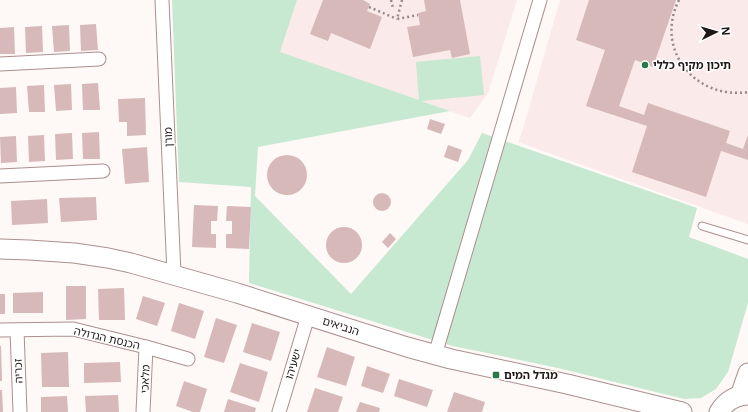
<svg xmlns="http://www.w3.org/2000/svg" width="748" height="412" font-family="Georgia,'Noto Sans Hebrew',serif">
  <rect width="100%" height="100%" fill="#fef8f7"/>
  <g fill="#faeae9">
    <polygon points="297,0 517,0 488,93 470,118 280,52"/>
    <polygon points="560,0 748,0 748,224 518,142 523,129"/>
  </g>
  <polygon fill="#c7e8d1" points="172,0 297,0 280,52 419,100 416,62 480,56 484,95 421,101 450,111 258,147 255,196 351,294 468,160 482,133 697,208 689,237 748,259 748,303 728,372 716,389 701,398 684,399 562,369 492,354 452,346 249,283 251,187 179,182"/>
  <g fill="#d6b9b8">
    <polygon points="323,0 363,0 370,4 367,11 382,17 370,49 331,33 328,41 310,34"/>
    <polygon points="424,0 460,0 470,54 452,58 450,50 413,57 407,27 420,25 418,13 426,11"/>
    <polygon points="589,0 676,0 653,67 635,60 619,106 644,115 648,103 730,131 726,143 743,149 748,135 748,160 721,151 706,197 632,172 647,126 586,106 605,50 576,40"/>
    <polygon points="96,24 98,50 81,51 80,25"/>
    <polygon points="69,25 70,51 54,52 52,26"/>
    <polygon points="42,26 43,52 26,53 25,27"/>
    <polygon points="14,27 15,54 0,54 0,28"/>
    <polygon points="98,83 100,110 83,110 82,84"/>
    <polygon points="71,84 72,110 56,111 54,85"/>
    <polygon points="44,85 45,112 29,112 27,86"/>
    <polygon points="16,87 17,113 0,114 0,88"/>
    <polygon points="145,98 146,135 127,136 127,122 119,122 118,99"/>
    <polygon points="430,119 445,124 441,134 427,129"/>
    <polygon points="99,132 100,159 83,159 82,133"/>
    <polygon points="72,133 73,159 56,160 55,134"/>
    <polygon points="44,135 45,161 29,162 28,136"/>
    <polygon points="16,136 17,162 1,163 0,137"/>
    <polygon points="448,145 462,150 458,162 444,157"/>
    <polygon points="147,147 149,182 125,184 122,149"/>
    <circle cx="287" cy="175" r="20"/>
    <circle cx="382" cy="202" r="9"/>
    <polygon points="96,197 97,220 61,222 59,198"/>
    <polygon points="47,199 48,223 12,225 11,201"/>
    <polygon points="194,205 218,206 217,221 211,221 211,234 216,234 216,248 192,247"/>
    <polygon points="227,206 251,207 249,249 226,248 226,234 232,234 232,221 226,221"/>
    <circle cx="344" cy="245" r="18"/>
    <polygon points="390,233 396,239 388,248 382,242"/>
    <polygon points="66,286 86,286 86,319 66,320"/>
    <polygon points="124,288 125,320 99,320 98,289"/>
    <polygon points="43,292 43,313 13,313 13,293"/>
    <rect x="0" y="294" width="5" height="20"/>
    <polygon points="143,296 165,303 157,326 136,319"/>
    <polygon points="179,303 204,311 195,339 171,331"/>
    <polygon points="216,318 237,325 224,363 204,357"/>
    <polygon points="252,323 280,332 271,361 243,352"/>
    <polygon points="0,346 1,346 2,381 0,381"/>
    <polygon points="327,347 355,357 346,386 317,377"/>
    <polygon points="68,352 69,387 42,387 41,353"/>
    <polygon points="120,362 121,382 84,383 84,363"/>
    <polygon points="240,363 268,372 259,402 230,392"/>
    <polygon points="367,366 390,374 383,393 361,386"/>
    <polygon points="399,379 433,390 427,407 394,396"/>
    <polygon points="184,381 207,389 200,412 193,412 176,406"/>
    <polygon points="315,388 343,397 338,412 307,412"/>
    <polygon points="0,390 2,390 3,412 0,412"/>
    <polygon points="454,392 485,402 482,412 447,412"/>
    <polygon points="118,395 119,412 86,412 85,396"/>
    <polygon points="67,396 68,412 41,412 41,397"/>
    <polygon points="228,399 256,408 255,412 224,412"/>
    <polygon points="360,402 380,408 379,412 356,412"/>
  </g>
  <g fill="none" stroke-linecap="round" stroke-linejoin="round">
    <g stroke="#ab908e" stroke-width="9">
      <polyline id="lane" points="702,226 748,240"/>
    </g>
    <g stroke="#ab908e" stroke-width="15">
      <g id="street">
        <polyline points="162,0 174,274"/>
        <polyline points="0,64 99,59"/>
        <polyline points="0,176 103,171"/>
        <polyline points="0,330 73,329 146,347 188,359"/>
        <polyline points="17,330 20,412"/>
        <polyline points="435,355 540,0"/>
        <polyline points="143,412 146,347"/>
        <polyline points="279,412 308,316"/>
      </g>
    </g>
    <g stroke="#ab908e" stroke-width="21">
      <g id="secondary">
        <polyline points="0,249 29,250 74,253 108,258 131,263 237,293 407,347 451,359 567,384 682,412"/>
        <polyline points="740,396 748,373"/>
        <path d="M719 412C726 401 735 395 748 395"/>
      </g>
    </g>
    <g stroke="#938b8a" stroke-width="2.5" stroke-dasharray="2 3" stroke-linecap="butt">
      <polyline points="391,0 393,8"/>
      <polyline points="402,0 397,19 418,15"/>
      <path d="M679 0C654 49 695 100 748 92"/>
      <polyline points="369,7 397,19"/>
    </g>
    <use href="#lane" stroke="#fff" stroke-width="7"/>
    <use href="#street" stroke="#fff" stroke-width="13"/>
    <use href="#secondary" stroke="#fff" stroke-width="19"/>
  </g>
  <g fill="#28794a" stroke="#fff" stroke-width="1.5">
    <circle cx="645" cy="65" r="4"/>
    <rect x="492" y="371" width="8" height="8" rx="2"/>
  </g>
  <g text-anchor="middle" stroke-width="3" stroke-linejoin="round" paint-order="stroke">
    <g font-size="11" font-weight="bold" fill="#201616" stroke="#fff" text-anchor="start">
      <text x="653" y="69">תיכון מקיף כללי</text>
      <text x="504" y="379">מגדל המים</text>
    </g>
    <g font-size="11" fill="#201616" stroke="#fff">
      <text transform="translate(168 137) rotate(-92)" y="4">מורן</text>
      <text transform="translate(341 326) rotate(18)" y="4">הנביאים</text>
      <text transform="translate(107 338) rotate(13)" y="4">הכנסת הגדולה</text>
      <text transform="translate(293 364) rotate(-73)" y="4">ישעיהו</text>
      <text transform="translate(18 371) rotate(-92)" y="4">זכריה</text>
      <text transform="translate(145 379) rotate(-87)" y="4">מלאכי</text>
    </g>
  </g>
  <g transform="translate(716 32) rotate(85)" stroke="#ffffff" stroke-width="3" paint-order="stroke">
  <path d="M0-3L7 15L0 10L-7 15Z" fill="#201616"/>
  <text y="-6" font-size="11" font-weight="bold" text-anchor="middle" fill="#201616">N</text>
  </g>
</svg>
